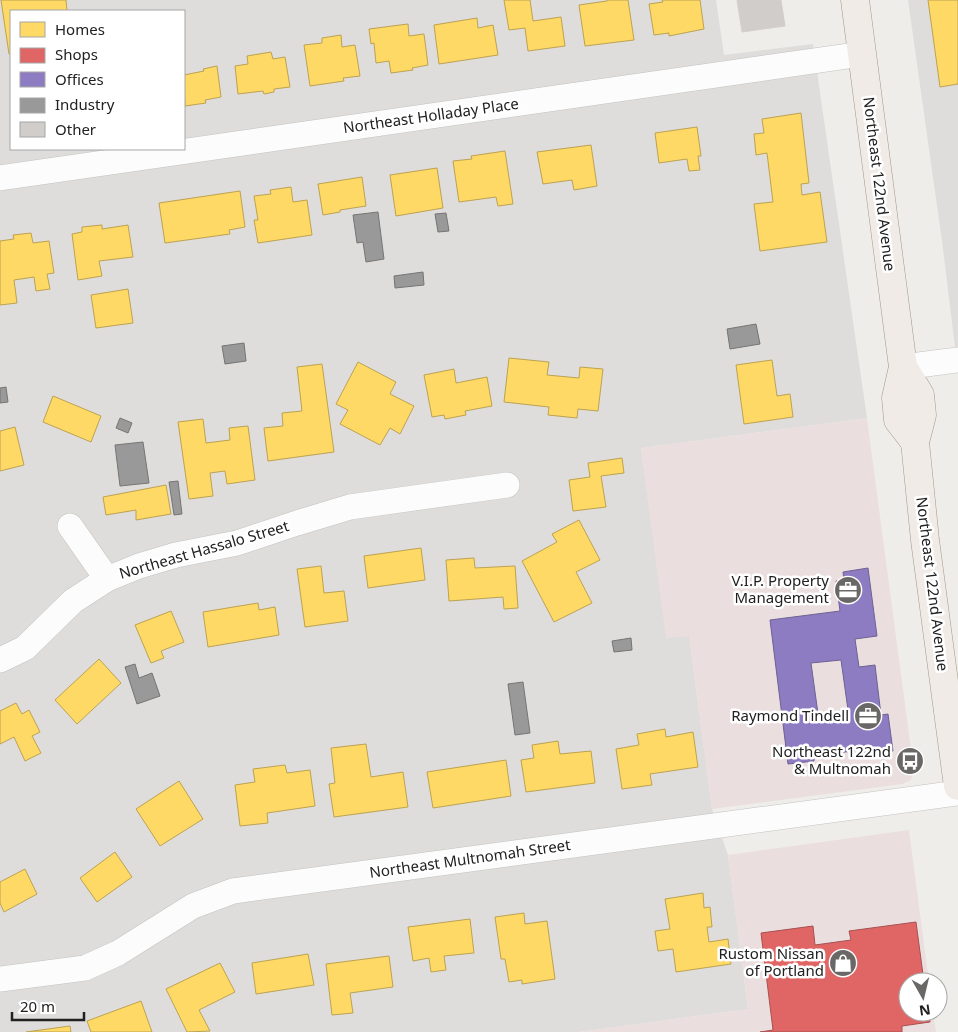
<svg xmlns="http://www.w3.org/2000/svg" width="958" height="1032" font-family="'Noto Sans',sans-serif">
  <rect width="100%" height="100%" fill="#efedea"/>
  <g fill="#dedddb" fill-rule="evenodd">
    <path d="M0 0H716L724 55 813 44 867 418 641 448 667 638 689 635 712 809 728 855 748 1009 579 1032H0ZM11 11H184V149H11Z"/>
    <polygon points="908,0 958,0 958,371 942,241"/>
  </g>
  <g fill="#eadfde">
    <polygon points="867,418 914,772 910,781 902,784 712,809 689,636 666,638 641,448"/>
    <polygon points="909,830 929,982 908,982 908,1012 933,1012 936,1032 579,1032 748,1009 728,855"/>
  </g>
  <g fill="#ffd966" stroke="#bca251">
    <polygon points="1,0 66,0 67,11 11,11 11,53 9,54"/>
    <polygon points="504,0 530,0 533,21 561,17 565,46 528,51 525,28 509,30"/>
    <polygon points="607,0 628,0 634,40 585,46 579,5 607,1"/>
    <polygon points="662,0 700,0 704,29 669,36 669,33 654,35 649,4 663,2"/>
    <polygon points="928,0 958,0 958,84 940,87"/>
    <polygon points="477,18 478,28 493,25 498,55 439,64 434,25"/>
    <polygon points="408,24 409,36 424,34 428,65 412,68 413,70 391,73 389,61 376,63 374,43 371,44 369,29"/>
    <polygon points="341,35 342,47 355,45 360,76 343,78 344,81 310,86 304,45 322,43 322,38"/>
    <polygon points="271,52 273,59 285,57 290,87 274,89 274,92 264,94 263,91 238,94 235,66 248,64 247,56"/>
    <polygon points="217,66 221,97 205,100 206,103 185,106 184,75 204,71 203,69"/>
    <polygon points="801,113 809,183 801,184 802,195 820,192 827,242 760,251 754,204 773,202 767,153 756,155 754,134 764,133 762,119"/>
    <polygon points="697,127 701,156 698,156 700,170 689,171 687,159 659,163 655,133"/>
    <polygon points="591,145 597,186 574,190 572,180 543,184 537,152"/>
    <polygon points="505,151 513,204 498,206 496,197 459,202 453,161 472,159 471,156"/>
    <polygon points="437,168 443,208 396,216 390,175"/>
    <polygon points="362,177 366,206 340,210 340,212 323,215 318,184"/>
    <polygon points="291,187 293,202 307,200 312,235 258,243 254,220 258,220 254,196 271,194 270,190"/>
    <polygon points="240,191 245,227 229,230 230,234 165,243 159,203"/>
    <polygon points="102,225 102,229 128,225 133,257 99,261 102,276 78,280 72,234 82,232 82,227"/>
    <polygon points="31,233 33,243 49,241 54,273 47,274 50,289 36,291 34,277 14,280 17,303 0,305 0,241 14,239 13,235"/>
    <polygon points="128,289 133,323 96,328 91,295"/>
    <polygon points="509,358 549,362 547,375 579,378 580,367 603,369 598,411 578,409 577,418 548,415 549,407 504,402"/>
    <polygon points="772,360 777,396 790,394 793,417 744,424 736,365"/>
    <polygon points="358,362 396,382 390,394 414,406 400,434 390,428 380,445 340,424 348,410 336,404"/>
    <polygon points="322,364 334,452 268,461 264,428 283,426 282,413 302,411 297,367"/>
    <polygon points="454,369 456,383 487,377 492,406 465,411 466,415 445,419 444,415 432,417 424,375"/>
    <polygon points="53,396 101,416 91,442 43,422"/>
    <polygon points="203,419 206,443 230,440 229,428 248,426 255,480 227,484 225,471 210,473 213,496 189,499 178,422"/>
    <polygon points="15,427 24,465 0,471 0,431"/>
    <polygon points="622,458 624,473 601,476 606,507 573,511 569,480 590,477 588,463"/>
    <polygon points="166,485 171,514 136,520 136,510 106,515 103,497"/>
    <polygon points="579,520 600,560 576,572 592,603 554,622 522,561 557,542 552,534"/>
    <polygon points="421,548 425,580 368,588 364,556"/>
    <polygon points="474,558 475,568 515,566 518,608 504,609 503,597 449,601 446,560"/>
    <polygon points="321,566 324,593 344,591 348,621 305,627 297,569"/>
    <polygon points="258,603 259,610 275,607 279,635 208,647 203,612"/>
    <polygon points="171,611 184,642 161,651 164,658 151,663 135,625"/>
    <polygon points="99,659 121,683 77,724 55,700"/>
    <polygon points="16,703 22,714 29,710 40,732 32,736 41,753 25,761 14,737 0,744 0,711"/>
    <polygon points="665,729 666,737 693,732 698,767 650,774 652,785 622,789 616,749 639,745 637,734"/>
    <polygon points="558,741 560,754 591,751 595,783 526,792 521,760 534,758 532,745"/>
    <polygon points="366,744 371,777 403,772 408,807 334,817 329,784 335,783 331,748"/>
    <polygon points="506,760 511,796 433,808 427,772"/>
    <polygon points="285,765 287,773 310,770 315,806 267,813 268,823 240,826 235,785 255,782 253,769"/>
    <polygon points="179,781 203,819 160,846 136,809"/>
    <polygon points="115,852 132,877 97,902 80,878"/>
    <polygon points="25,869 37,894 4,912 0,903 0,882"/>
    <polygon points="703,893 704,908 710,907 712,927 707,927 709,942 728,939 731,964 676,972 673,949 658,951 655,931 670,929 665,899"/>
    <polygon points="524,913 525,924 547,921 555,979 522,984 522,980 509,982 505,959 501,959 495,917"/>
    <polygon points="470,919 474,953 444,956 446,970 431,972 429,958 413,961 408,927"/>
    <polygon points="308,954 314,985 256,994 252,963"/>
    <polygon points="389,956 393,987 350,993 353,1013 332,1015 326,964"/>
    <polygon points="220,963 235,992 199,1010 210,1031 187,1032 166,989"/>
    <polygon points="141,1001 152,1032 91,1032 87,1021"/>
    <polygon points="70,1026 71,1032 26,1032"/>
  </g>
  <polygon fill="#e06666" stroke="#a75151" points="916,922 924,982 908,982 908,1012 929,1012 930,1022 902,1026 902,1032 760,1032 773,1030 761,933 813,926 815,945 851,940 849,931"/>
  <path fill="#8e7cc3" stroke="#6d6192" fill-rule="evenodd" d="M868 568 877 636 855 639 859 667 875 665 881 715 888 714 893 751 861 755 860 750 814 756V761L788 764 770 620 840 611 836 581 844 580 843 572ZM841 660 849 717 819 721 811 663Z"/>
  <g fill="#999" stroke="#757575">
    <polygon points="378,212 384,259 366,262 363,242 357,243 353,215"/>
    <polygon points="446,213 449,231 438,232 435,214"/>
    <polygon points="423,272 424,285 395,288 394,276"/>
    <polygon points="756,324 760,344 730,349 727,329"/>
    <polygon points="244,343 246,361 225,364 222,346"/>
    <polygon points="6,387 8,402 0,403 0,388"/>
    <polygon points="120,418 132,423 128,433 116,428"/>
    <polygon points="143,442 149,483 120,486 115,445"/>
    <polygon points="178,481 182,514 174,515 169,482"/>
    <polygon points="631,638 632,650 614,652 612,641"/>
    <polygon points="135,664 139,678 152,673 160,696 137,704 125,667"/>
    <polygon points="523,682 530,733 515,735 508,684"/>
  </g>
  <polygon fill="#d0cdcb" stroke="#d2cfcc" points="737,0 781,0 785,26 742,32"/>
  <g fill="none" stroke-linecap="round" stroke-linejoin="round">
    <g stroke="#c2c2c0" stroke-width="26">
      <g id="minor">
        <polyline points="0,178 862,54"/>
        <polyline points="903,367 958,360"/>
        <polyline points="70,526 107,579"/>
        <polyline points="0,660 25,648 73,601 107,579 139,566 176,555 237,543 297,523 350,507 507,485"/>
        <polyline points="0,979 85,968 118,953 193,906 233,891 958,793"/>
      </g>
    </g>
    <g stroke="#a39889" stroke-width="29">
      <g id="major">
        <polyline points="855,0 903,367 896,398 898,420 915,442"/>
        <polyline points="903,367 920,395 922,415 915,442 925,540 958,786"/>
      </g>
    </g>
    <use href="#minor" stroke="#fdfcfc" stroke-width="25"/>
    <use href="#major" stroke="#f0ebe7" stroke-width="28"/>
  </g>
  <defs>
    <g id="office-disc" transform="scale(1.4375)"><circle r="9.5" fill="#696867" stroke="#fff"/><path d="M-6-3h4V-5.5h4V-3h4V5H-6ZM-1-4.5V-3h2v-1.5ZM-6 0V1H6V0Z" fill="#fff"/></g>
    <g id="bus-disc" transform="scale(1.4375)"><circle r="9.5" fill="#696867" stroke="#fff"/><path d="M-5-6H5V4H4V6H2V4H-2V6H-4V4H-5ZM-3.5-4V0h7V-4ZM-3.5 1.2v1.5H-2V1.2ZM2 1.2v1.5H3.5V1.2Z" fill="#fff"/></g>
    <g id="shop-disc" transform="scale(1.4375)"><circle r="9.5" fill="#696867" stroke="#fff"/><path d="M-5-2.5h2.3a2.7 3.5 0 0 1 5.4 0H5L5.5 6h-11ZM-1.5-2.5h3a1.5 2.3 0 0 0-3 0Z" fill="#fff"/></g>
  </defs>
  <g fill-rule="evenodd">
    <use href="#office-disc" x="848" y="590"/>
    <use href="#office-disc" x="868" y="716"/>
    <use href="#bus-disc" x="910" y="761"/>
    <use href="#shop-disc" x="843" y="963"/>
  </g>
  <g text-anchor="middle" stroke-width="5" stroke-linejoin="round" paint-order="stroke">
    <g font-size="15" fill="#212121" stroke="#fff">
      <text transform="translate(431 116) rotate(-8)" y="5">Northeast Holladay Place</text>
      <text transform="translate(879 184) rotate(83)" y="5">Northeast 122nd Avenue</text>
      <text transform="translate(204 550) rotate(-16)" y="5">Northeast Hassalo Street</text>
      <text transform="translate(932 584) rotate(83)" y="5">Northeast 122nd Avenue</text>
      <text transform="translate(470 859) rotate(-8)" y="5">Northeast Multnomah Street</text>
    </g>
    <g font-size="15" fill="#212121" stroke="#fff" text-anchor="end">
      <text x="829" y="586">V.I.P. Property<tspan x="829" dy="17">Management</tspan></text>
      <text x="849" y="721">Raymond Tindell</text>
      <text x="891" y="757">Northeast 122nd<tspan x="891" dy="17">&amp; Multnomah</tspan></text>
      <text x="824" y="959">Rustom Nissan<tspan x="824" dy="17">of Portland</tspan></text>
    </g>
  </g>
  <rect x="10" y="10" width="175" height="140" fill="#ffffff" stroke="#a6a6a6"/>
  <rect x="20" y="22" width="25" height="15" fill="#ffd966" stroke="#a6a6a6"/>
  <text x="55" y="35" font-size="15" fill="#212121">Homes</text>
  <rect x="20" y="48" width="25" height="15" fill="#e06666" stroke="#a6a6a6"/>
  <text x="55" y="60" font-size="15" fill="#212121">Shops</text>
  <rect x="20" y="72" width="25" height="15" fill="#8e7cc3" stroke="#a6a6a6"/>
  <text x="55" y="85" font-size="15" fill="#212121">Offices</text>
  <rect x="20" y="98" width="25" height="15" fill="#999999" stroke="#a6a6a6"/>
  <text x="55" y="110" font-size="15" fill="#212121">Industry</text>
  <rect x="20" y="122" width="25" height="15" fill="#d0cdcb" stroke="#a6a6a6"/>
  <text x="55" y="135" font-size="15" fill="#212121">Other</text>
  <g transform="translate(923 997) rotate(172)"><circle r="24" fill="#ffffff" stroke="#a6a6a6"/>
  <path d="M0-4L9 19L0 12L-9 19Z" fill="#696867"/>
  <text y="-8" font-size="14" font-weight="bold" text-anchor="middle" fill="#212121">N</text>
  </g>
  <path d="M12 1012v8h72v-8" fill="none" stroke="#212121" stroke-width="2.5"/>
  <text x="20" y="1012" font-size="15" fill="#212121" stroke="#ffffff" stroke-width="4" paint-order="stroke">20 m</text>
</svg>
